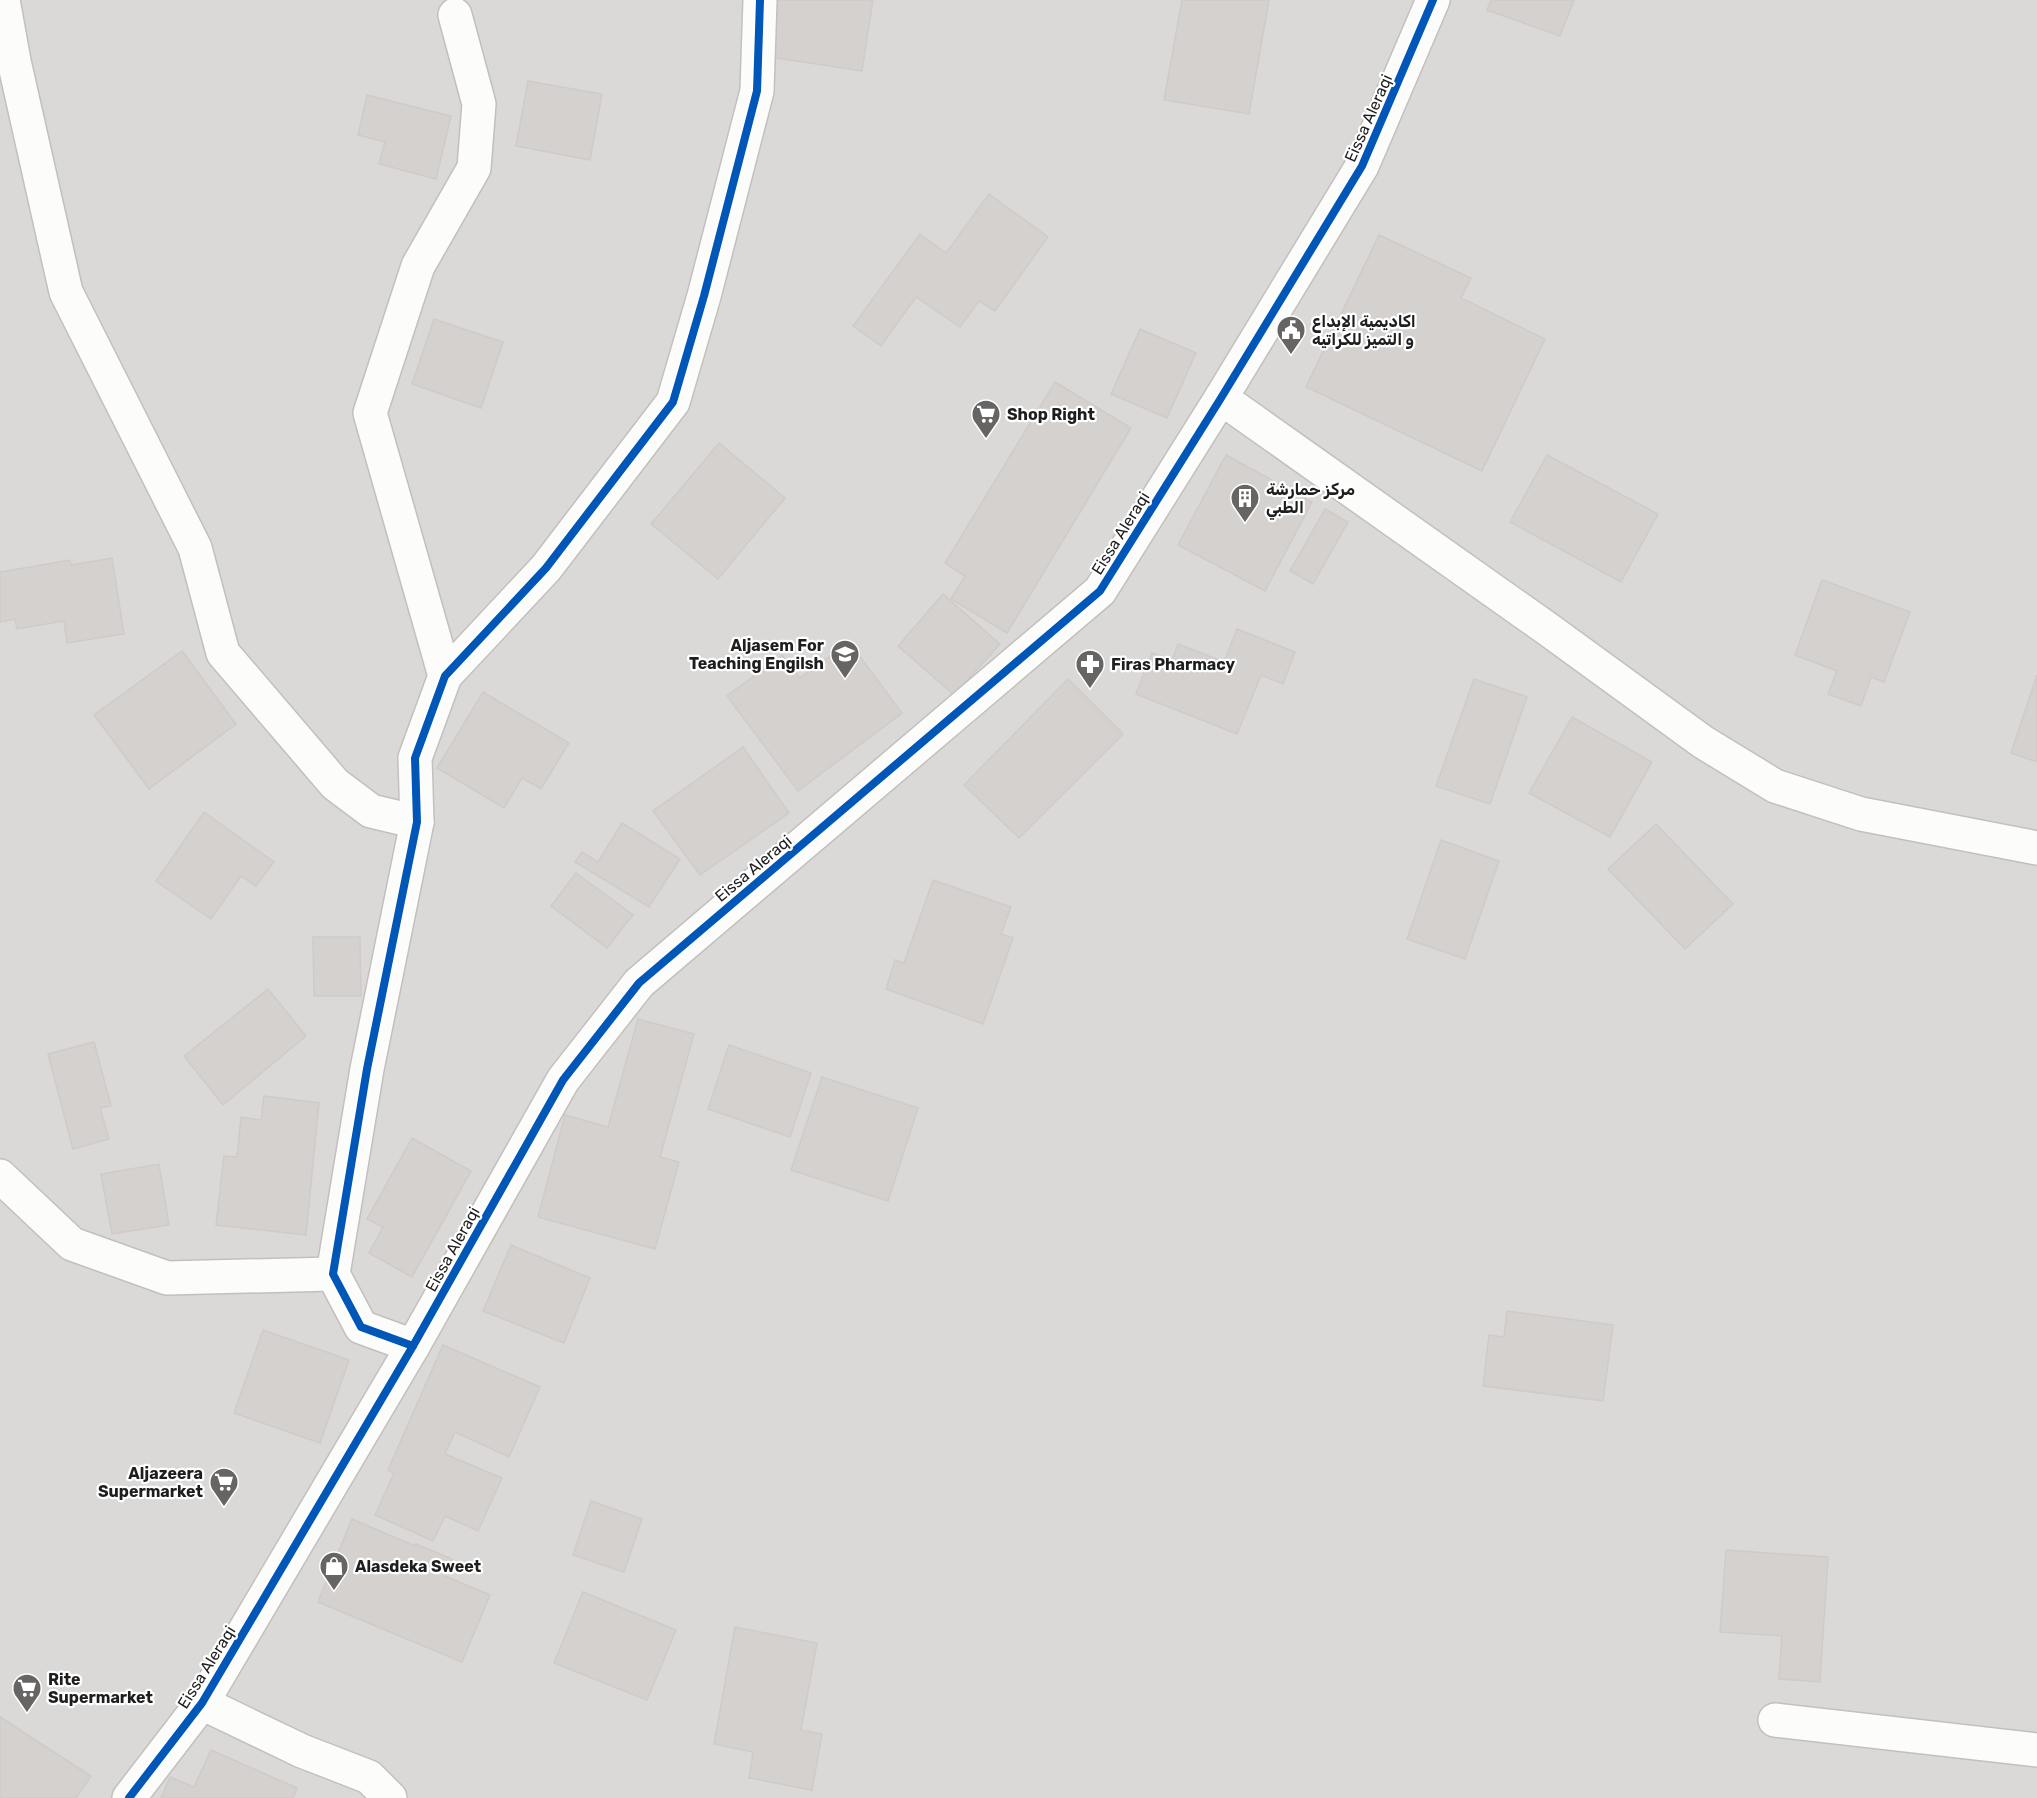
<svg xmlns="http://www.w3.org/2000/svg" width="2037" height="1798" font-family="Rubik,'Noto Naskh Arabic',sans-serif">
  <rect width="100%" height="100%" fill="#ece9e7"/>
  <rect fill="#dbd9d8" x="0" y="0" width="2037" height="1798"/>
  <g fill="#d5d1cf" stroke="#d0cac8" stroke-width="1.5">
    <polygon points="773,0 873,0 862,71 764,56"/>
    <polygon points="1182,0 1269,0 1249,114 1164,100"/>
    <polygon points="1491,0 1574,0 1560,36 1487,10"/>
    <polygon points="528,81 602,94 590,160 516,146"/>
    <polygon points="367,95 451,116 436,179 379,164 385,142 358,135"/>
    <polygon points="989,194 1048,237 995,311 979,301 960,327 916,297 881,346 853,326 920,234 946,253"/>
    <polygon points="1379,235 1471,278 1461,298 1545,339 1482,471 1306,387"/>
    <polygon points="434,319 503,342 481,408 412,384"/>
    <polygon points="1140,329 1196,353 1167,418 1111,394"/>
    <polygon points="1055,382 1131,428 1007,633 951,599 965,576 945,563"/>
    <polygon points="719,443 785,498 718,579 651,524"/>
    <polygon points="1226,455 1312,502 1265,591 1178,545"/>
    <polygon points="1547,455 1658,514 1621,582 1510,522"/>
    <polygon points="1325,509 1348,522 1313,584 1290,571"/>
    <polygon points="112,558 124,634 67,643 64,621 17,629 15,619 0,622 0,572 70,560 71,565"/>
    <polygon points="1822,580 1910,612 1884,682 1871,677 1861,706 1828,694 1837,671 1795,655"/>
    <polygon points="943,594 1000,644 954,695 898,646"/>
    <polygon points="1237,629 1295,652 1283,684 1261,675 1237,734 1136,694 1152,653 1172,660 1178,644 1224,662"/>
    <polygon points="849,642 902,713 798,791 727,696 782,655 800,678"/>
    <polygon points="182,651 236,724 149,789 94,715"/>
    <polygon points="2037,675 2037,762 2011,753"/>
    <polygon points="1068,679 1123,734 1019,838 964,785"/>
    <polygon points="1474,679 1527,697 1490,804 1436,786"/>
    <polygon points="483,692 569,743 541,789 522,778 504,808 437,768"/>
    <polygon points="1572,717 1652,762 1610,837 1529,793"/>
    <polygon points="743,747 789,813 700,875 653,811"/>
    <polygon points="204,812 274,862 256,886 241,876 211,919 156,881"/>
    <polygon points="622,823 680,859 649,907 575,862 582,852 598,862"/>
    <polygon points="1656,824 1733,904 1685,949 1608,869"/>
    <polygon points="1441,840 1499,861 1465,959 1407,939"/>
    <polygon points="576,873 633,915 607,948 551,906"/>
    <polygon points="933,880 1011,907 1001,934 1013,938 983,1024 886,989 895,960 904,963"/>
    <polygon points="313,937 360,937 361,996 314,996"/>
    <polygon points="268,989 306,1036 223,1105 184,1056"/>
    <polygon points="638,1019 694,1034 660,1157 679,1162 655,1249 538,1217 565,1115 608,1127"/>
    <polygon points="94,1042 111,1106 100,1108 109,1139 73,1149 48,1054"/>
    <polygon points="729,1045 811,1073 790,1137 708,1109"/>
    <polygon points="822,1077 918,1108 888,1201 791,1170"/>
    <polygon points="264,1096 319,1103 306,1235 216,1225 224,1156 237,1157 241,1117 261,1120"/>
    <polygon points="412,1138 471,1171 412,1277 369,1253 383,1227 367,1219"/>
    <polygon points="159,1164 169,1225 112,1234 101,1174"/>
    <polygon points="511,1245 590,1278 564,1343 483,1311"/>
    <polygon points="1507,1311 1613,1325 1603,1401 1483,1386 1489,1335 1504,1337"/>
    <polygon points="263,1330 349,1360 320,1443 234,1413"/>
    <polygon points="443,1345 540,1387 509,1457 455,1432 445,1454 502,1478 478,1531 445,1516 433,1541 375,1515 394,1473 388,1470"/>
    <polygon points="591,1501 642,1519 624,1572 573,1555"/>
    <polygon points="352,1519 415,1546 416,1544 452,1559 445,1576 490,1595 462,1662 318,1602"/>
    <polygon points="1726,1550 1828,1557 1820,1682 1779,1679 1782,1636 1720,1632"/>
    <polygon points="583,1592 676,1630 647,1700 554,1663"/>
    <polygon points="735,1627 817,1643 801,1730 822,1734 812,1790 749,1778 753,1752 714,1744"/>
    <polygon points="0,1717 91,1776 76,1798 0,1798"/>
    <polygon points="211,1750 297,1788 293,1798 161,1798 170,1777 194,1787"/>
  </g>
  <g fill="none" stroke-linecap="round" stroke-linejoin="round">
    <g stroke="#c2c0bf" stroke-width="36">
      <g id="minor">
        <polyline points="3,0 14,61 66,292 195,548 223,653 335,784 371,811 417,822"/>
        <polyline points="1221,398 1549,630 1703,742 1775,786 1861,814 2037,848"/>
        <polyline points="445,676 370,413 418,266 474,168 479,104 455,15"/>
        <polyline points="0,1176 72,1244 167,1278 333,1274"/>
        <polyline points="413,1346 361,1327 333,1274 367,1069 417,822 415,758 445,676 546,568 673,402 704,296 757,91 760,0"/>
        <polyline points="202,1703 302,1751 369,1777 390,1798"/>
        <polyline points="1775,1720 2037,1750"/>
        <polyline points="129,1798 202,1703 413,1346 563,1080 639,983 1100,591 1221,398 1362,166 1433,0"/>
      </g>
    </g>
    <use href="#minor" stroke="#fcfcfb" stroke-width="33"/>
    <g stroke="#fff" stroke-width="11">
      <g id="cycleway">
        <polyline points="413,1346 361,1327 333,1274 367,1069 417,822 415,758 445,676 546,568 673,402 704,296 757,91 760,0"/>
        <polyline points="129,1798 202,1703 413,1346 563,1080 639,983 1100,591 1221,398 1362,166 1433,0"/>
      </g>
    </g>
    <use href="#cycleway" stroke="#0057b8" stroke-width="8"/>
  </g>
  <defs>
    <g id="civic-pin" transform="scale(1.5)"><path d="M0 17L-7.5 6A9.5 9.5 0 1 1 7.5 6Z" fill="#666564" stroke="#fff"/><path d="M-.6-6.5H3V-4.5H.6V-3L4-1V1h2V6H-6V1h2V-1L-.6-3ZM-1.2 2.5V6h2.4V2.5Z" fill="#fff"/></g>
    <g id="supermarket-pin" transform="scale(1.5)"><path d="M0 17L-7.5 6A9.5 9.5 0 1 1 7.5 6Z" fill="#666564" stroke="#fff"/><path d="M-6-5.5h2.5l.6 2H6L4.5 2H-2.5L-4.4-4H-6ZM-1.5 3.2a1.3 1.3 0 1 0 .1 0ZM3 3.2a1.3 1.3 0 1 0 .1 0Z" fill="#fff"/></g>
    <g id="building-pin" transform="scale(1.5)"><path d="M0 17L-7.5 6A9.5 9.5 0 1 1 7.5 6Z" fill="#666564" stroke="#fff"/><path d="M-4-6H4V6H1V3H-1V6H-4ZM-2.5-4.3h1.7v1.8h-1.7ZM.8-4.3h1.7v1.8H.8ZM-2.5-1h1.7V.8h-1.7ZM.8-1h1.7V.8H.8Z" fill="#fff"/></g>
    <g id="school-pin" transform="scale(1.5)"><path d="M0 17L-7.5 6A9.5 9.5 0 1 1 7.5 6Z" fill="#666564" stroke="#fff"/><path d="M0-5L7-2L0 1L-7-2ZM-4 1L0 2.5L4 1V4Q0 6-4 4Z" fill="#fff"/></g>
    <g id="pharmacy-pin" transform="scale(1.5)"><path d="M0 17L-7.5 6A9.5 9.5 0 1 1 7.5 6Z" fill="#666564" stroke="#fff"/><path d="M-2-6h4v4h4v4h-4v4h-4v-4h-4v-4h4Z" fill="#fff"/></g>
    <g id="shop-pin" transform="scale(1.5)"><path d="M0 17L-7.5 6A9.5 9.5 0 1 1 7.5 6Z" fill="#666564" stroke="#fff"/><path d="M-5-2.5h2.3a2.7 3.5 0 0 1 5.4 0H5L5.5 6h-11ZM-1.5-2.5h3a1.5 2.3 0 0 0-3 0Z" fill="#fff"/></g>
  </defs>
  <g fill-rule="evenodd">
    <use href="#civic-pin" x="1291" y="330"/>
    <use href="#supermarket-pin" x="986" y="414"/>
    <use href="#building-pin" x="1245" y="498"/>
    <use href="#school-pin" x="845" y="654"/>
    <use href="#pharmacy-pin" x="1090" y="664"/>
    <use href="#supermarket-pin" x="224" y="1482"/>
    <use href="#shop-pin" x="334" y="1566"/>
    <use href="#supermarket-pin" x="27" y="1688"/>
  </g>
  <g text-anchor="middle" stroke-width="4.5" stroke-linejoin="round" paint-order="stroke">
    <g font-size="16" fill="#1e1e1e" stroke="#fff">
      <text transform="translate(1368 118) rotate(-66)" y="6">Eissa Aleraqi</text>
      <text transform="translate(1120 533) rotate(-58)" y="6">Eissa Aleraqi</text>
      <text transform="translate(753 868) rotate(-40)" y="6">Eissa Aleraqi</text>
      <text transform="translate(452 1249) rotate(-61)" y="6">Eissa Aleraqi</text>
      <text transform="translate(206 1667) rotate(-58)" y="6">Eissa Aleraqi</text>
    </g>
    <g font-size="16" font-weight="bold" fill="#1e1e1e" stroke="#fff" text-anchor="start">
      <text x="1312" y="327">اكاديمية الإبداع<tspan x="1312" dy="18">و التميز للكراتيه</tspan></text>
      <text x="1007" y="420">Shop Right</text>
      <text x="1266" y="495">مركز حمارشة<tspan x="1266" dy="18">الطبي</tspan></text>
      <text x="824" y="651" text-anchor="end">Aljasem For<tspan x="824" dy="18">Teaching Engilsh</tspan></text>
      <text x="1111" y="670">Firas Pharmacy</text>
      <text x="203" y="1479" text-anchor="end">Aljazeera<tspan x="203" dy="18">Supermarket</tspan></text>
      <text x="355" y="1572">Alasdeka Sweet</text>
      <text x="48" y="1685">Rite<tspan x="48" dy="18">Supermarket</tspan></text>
    </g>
  </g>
</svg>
